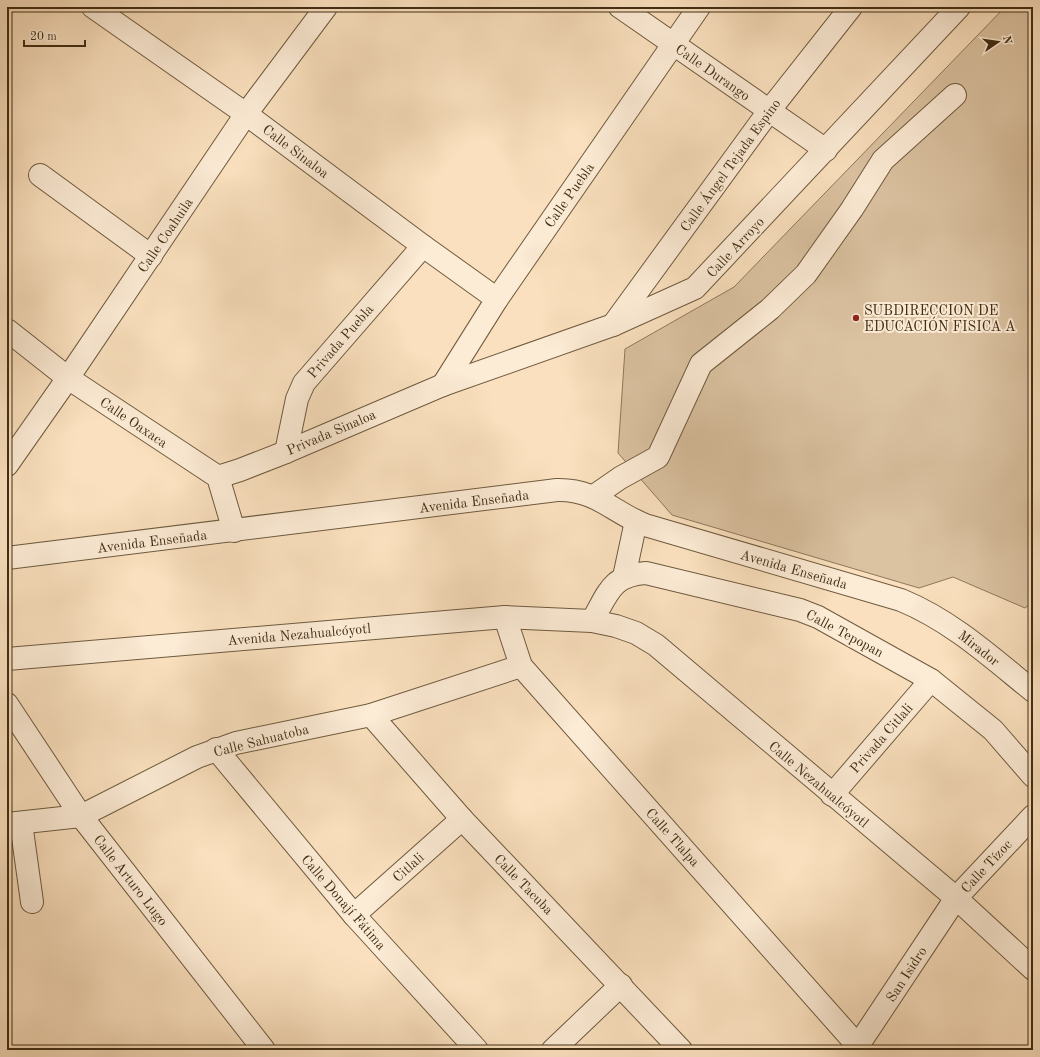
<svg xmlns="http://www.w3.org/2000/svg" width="1040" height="1057" font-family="'Old Standard TT',serif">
  <rect width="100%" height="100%" fill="#fae0be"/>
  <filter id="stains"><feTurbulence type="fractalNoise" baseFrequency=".005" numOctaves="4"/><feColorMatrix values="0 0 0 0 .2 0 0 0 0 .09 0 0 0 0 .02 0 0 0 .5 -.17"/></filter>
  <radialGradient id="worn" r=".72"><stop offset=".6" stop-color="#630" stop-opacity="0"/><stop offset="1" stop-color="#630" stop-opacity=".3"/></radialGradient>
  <polygon fill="#dbc2a1" stroke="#8e785a" points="1005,7 1033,7 1033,602 1025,608 953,577 919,588 672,515 618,453 625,349 734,287"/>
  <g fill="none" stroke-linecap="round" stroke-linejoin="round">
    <g stroke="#6f5a3e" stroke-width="24">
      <g id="minor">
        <polyline points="93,7 246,114 423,246 497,299"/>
        <polyline points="620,7 826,150"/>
        <polyline points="40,175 151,256"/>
        <polyline points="613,325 769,111 851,7"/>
        <polyline points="7,330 68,378 218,477 234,531"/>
        <polyline points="443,385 497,299 699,7"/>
        <polyline points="286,452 297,399 304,383 423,246"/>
        <polyline points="7,465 68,378 246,114 326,7"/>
        <polyline points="218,477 240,470 286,452 443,385 613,325 695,288 959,7"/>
        <polyline points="594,496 620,478 658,457 701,364 770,309 806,274 852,209 883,160 955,95"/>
        <path d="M7 558 557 490C596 489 612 512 645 525L901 600C952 621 991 657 1033 691"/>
        <polyline points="624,577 636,521"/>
        <polyline points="505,617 521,666 858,1046"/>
        <path d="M592 621C608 594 611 575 646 573L800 610 818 617 931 680 993 730 1033 776"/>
        <polyline points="7,659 505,617 592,621 616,626 636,633 656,645 956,898 1033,969"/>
        <polyline points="7,704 81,816 264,1050"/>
        <polyline points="371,715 462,819 681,1050"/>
        <polyline points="216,749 354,915 477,1050"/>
        <polyline points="832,795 931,680"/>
        <polyline points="21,823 32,902"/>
        <polyline points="7,824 81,816 197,757 236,743 371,715 521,666"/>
        <polyline points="354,915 462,819"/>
        <polyline points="553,1050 621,985"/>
        <polyline points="855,1050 956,898 1033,816"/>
      </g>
    </g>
    <use href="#minor" stroke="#fcebd5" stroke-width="22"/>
  </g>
  <circle fill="#8f2418" stroke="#fcebd5" stroke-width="1.5" cx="856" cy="318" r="4"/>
  <g text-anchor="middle" stroke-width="4" stroke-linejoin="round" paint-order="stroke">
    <g font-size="14" fill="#412e14" stroke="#fcebd5">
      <text transform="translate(713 72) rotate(35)" y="5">Calle Durango</text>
      <text transform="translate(296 151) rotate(37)" y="5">Calle Sinaloa</text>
      <text transform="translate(730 165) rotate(-54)" y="5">Calle Ángel Tejada Espino</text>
      <text transform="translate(569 195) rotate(-55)" y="5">Calle Puebla</text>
      <text transform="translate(165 235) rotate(-56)" y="5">Calle Coahuila</text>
      <text transform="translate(735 247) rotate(-47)" y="5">Calle Arroyo</text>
      <text transform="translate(340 341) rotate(-49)" y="5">Privada Puebla</text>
      <text transform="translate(134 422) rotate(34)" y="5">Calle Oaxaca</text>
      <text transform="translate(331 432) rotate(-23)" y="5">Privada Sinaloa</text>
      <text transform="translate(474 501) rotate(-7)" y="5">Avenida Enseñada</text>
      <text transform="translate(152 541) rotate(-7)" y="5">Avenida Enseñada</text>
      <text transform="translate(794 569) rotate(16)" y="5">Avenida Enseñada</text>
      <text transform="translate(845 633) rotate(28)" y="5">Calle Tepopan</text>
      <text transform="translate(299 634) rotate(-5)" y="5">Avenida Nezahualcóyotl</text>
      <text transform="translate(979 648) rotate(38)" y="5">Mirador</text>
      <text transform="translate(881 738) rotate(-49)" y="5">Privada Citlali</text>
      <text transform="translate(261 740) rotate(-14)" y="5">Calle Sahuatoba</text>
      <text transform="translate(819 784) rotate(40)" y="5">Calle Nezahualcóyotl</text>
      <text transform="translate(673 837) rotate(48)" y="5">Calle Tlalpa</text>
      <text transform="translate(986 866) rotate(-47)" y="5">Calle Tízoc</text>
      <text transform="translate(408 867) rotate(-42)" y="5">Citlali</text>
      <text transform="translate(131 880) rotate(52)" y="5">Calle Arturo Lugo</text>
      <text transform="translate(524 884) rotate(46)" y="5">Calle Tacuba</text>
      <text transform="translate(344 902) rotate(49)" y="5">Calle Donají Fátima</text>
      <text transform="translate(906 974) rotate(-57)" y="5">San Isidro</text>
    </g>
    <g font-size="14" fill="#412e14" stroke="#fcebd5" text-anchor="start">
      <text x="864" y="315">SUBDIRECCION DE<tspan x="864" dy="16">EDUCACIÓN FISICA A</tspan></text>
    </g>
  </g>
  <rect width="1040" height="1057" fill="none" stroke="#fae0be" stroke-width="24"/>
  <rect x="8" y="8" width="1024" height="1041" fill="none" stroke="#412e14" stroke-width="2"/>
  <rect x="12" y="12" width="1016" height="1033" fill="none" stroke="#412e14"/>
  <g transform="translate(998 42) rotate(77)" stroke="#fcebd5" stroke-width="3" paint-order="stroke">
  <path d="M0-3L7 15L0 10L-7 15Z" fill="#412e14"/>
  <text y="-6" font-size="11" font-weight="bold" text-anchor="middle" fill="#412e14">N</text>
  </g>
  <path d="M24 40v6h61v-6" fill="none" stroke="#412e14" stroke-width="2"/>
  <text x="30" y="40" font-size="12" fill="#412e14" stroke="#fcebd5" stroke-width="3" paint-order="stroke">20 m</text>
  <rect width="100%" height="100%" filter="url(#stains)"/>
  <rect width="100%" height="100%" fill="url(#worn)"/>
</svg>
